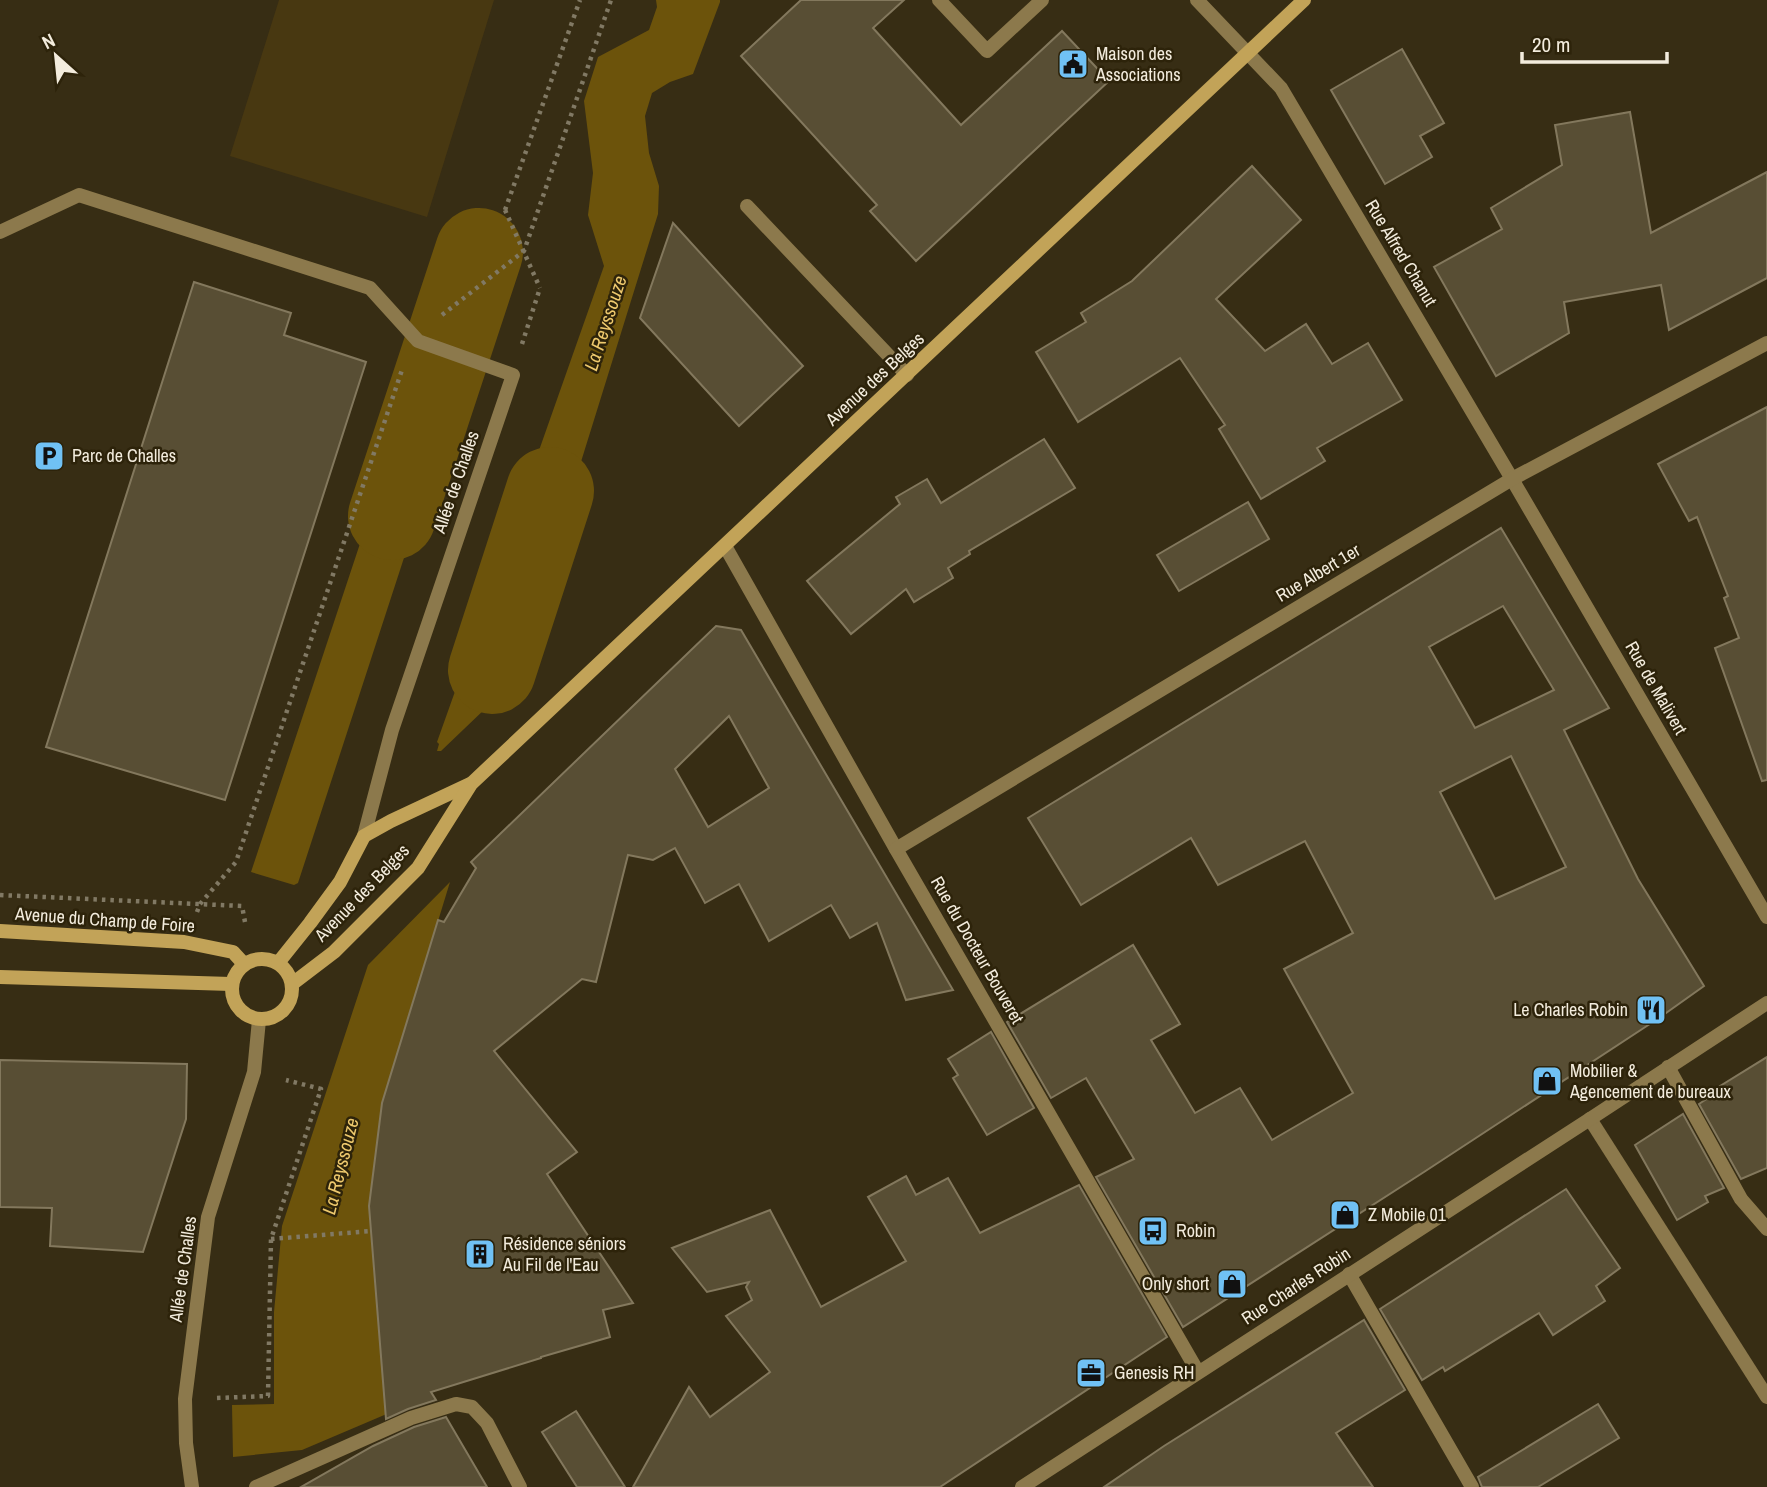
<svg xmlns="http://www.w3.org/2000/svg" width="1767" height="1487" font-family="'Archivo Narrow',sans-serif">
  <rect width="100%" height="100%" fill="#372d14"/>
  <polygon fill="#483811" points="279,0 494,0 427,217 230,156"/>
  <g fill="#6c530b">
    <polygon points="656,0 720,0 720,2 693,74 670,82 652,93 645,116 649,153 659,186 658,214 534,613 487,598 604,266 588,215 593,173 584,101 598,57 649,30 657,7"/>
    <polygon points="464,234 504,248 483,316 483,331 437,315"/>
    <polygon points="410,393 458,410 446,429 298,883 294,885 251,872"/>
    <polygon points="479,624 526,637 510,685 441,751 437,751 439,744 437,742"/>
    <polygon points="450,882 382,1104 369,1206 385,1405 389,1413 302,1450 233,1457 232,1405 274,1404 274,1312 282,1226 368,965"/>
  </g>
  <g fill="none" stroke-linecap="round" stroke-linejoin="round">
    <g stroke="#6c530b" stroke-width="88">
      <polyline points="392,516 479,252"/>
      <polyline points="492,670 550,491"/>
    </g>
  </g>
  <g fill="#584e34" stroke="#83785d" stroke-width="2" fill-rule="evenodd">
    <polygon points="801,0 904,0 873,28 961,125 1062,31 1109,81 916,261 870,211 877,205 741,56"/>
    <polygon points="1402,49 1444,123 1420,136 1432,157 1385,184 1331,90"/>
    <polygon points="1630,112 1651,233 1767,172 1767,278 1669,330 1661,285 1564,302 1569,333 1496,376 1434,267 1502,229 1491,208 1562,165 1555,125"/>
    <polygon points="1252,166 1301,220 1216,299 1265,351 1306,324 1332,364 1368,343 1402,400 1317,448 1325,461 1261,499 1219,429 1225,425 1180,358 1078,422 1036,352 1086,322 1081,313 1132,281"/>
    <polygon points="673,223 803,366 739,426 640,318"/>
    <polygon points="194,282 291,313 284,335 366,362 225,800 46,747"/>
    <polygon points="1767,407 1767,780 1762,781 1715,648 1739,638 1724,598 1728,596 1697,517 1689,521 1658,464"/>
    <polygon points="1044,439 1075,488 969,551 970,554 948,568 953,578 914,602 906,589 851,634 807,581 900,504 896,497 927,479 941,503"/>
    <polygon points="1248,502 1269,539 1179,591 1157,555"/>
    <path d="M1501 528 1609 708 1564 730 1638 879 1704 986 1659 1018 1424 1172 1183 1327 1096 1177 1134 1159 1086 1078 1051 1098 1007 1022 1133 945 1180 1024 1151 1040 1195 1113 1240 1088 1272 1140 1353 1093 1284 969 1353 933 1305 841 1218 885 1191 838 1081 905 1028 818ZM1503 606 1554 690 1475 728 1429 647ZM1511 756 1566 867 1495 899 1440 792Z"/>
    <path d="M716 626 741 630 953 990 906 1000 877 923 850 938 831 905 769 941 739 884 705 903 675 848 653 860 628 855 596 982 582 979 494 1051 577 1152 547 1174 633 1303 603 1310 610 1337 541 1357V1358L431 1392 436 1400 408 1409 386 1419 369 1206 382 1103 438 920 444 922 476 868 471 862ZM729 716 769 788 708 827 675 769Z"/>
    <polygon points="991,1032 1034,1108 987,1135 953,1078 958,1075 948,1059"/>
    <polygon points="1767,1057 1767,1168 1741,1179 1699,1104 1714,1094 1712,1091"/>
    <polygon points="0,1060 187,1064 186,1119 143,1252 50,1246 52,1208 0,1207"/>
    <polygon points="1683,1114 1724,1188 1705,1196 1708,1202 1677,1220 1635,1145"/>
    <polygon points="906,1176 916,1195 948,1178 980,1233 1079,1185 1167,1337 940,1487 633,1487 689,1387 710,1417 770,1372 726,1316 752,1300 746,1287 749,1282 707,1292 672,1248 770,1210 821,1307 906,1261 868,1197"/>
    <polygon points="1566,1189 1620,1268 1596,1286 1605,1301 1553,1335 1539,1313 1445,1371 1443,1367 1422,1380 1380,1309"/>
    <polygon points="1364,1320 1405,1390 1336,1433 1373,1487 1104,1487 1164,1446"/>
    <polygon points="1598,1404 1619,1438 1538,1487 1482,1487 1478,1477"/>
    <polygon points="576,1411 625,1487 577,1487 542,1432"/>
    <polygon points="446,1417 487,1487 301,1487 373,1446 414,1427"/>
  </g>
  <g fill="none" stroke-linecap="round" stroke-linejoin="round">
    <g stroke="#817964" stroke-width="4.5" stroke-dasharray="3.5 5" stroke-linecap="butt">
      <polyline points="505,210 580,0"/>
      <polyline points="442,315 524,251 611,0"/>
      <polyline points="522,344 540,288"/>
      <polyline points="0,895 242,906 245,922"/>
      <polyline points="197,912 200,904 236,862 403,367"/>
      <polyline points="271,1239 372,1231"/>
      <polyline points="217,1398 268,1396 271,1239 321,1089 286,1080"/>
    </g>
    <g stroke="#8c794c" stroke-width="14">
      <polyline points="939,0 987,51 1042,0"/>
      <polyline points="747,206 907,375"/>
      <polyline points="0,232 79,195 370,288 418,341 513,375 392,730 364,836"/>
      <polyline points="1590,1119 1767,1397"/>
      <polyline points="1349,1274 1472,1487"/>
    </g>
    <g stroke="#8c794c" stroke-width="14">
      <polyline points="1197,0 1281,88 1512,479 1767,917"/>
      <polyline points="725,546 896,849 1198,1372"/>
      <polyline points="896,849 1512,479 1767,343"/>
      <polyline points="1668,1067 1741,1199 1767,1229"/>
      <polyline points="192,1487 186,1443 185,1399 208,1217 254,1072 259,1020"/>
      <polyline points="256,1487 411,1418 456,1404 472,1407 487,1423 520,1487"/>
    </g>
    <polyline stroke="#8c794c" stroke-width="14" points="1022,1487 1590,1119 1767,1003"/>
    <g stroke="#c2a358" stroke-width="14">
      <polyline points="0,931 184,942 233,952 244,964"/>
      <circle cx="262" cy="989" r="30"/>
      <polyline points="278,963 310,923 340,882 364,836 391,821 470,784"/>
      <polyline points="0,977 231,984"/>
      <polyline points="292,984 334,952 418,868 471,784 1304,0"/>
    </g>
    <polyline stroke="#817964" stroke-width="4.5" stroke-dasharray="3.5 5" stroke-linecap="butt" points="505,210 540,288"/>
  </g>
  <defs>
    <g id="civic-square" transform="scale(1.575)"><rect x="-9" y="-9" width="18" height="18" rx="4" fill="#70c1f4" stroke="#2d230a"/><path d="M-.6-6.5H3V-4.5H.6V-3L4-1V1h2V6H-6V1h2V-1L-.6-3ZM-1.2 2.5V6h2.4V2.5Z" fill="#111"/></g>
    <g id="parking-square" transform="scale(1.575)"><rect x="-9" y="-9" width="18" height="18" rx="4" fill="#70c1f4" stroke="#2d230a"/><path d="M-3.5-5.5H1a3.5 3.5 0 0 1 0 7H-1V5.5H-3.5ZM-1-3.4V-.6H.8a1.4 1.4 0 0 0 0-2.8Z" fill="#111"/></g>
    <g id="restaurant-square" transform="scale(1.575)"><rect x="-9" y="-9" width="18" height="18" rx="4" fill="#70c1f4" stroke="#2d230a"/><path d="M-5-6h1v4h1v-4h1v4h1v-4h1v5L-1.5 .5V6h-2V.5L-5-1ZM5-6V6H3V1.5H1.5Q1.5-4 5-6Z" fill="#111"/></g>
    <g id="shop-square" transform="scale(1.575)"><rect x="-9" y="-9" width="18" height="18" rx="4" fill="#70c1f4" stroke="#2d230a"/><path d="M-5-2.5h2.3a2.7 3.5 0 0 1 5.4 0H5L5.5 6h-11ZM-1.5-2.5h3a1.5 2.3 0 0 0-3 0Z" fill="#111"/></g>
    <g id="bus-square" transform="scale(1.575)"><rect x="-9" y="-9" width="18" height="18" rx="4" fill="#70c1f4" stroke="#2d230a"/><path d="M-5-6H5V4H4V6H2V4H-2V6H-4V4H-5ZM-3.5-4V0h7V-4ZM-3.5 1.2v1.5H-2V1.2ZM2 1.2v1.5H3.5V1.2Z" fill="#111"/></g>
    <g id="building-square" transform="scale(1.575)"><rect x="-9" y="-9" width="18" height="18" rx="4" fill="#70c1f4" stroke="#2d230a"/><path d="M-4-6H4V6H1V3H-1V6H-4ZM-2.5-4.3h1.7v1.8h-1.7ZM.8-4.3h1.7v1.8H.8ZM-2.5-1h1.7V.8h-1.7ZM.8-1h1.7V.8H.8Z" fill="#111"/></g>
    <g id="office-square" transform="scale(1.575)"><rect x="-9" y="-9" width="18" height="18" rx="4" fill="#70c1f4" stroke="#2d230a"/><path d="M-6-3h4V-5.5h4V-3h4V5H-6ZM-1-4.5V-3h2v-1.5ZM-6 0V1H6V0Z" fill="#111"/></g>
  </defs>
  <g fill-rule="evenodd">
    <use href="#civic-square" x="1073" y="64"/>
    <use href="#parking-square" x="49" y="456"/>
    <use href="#restaurant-square" x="1651" y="1010"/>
    <use href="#shop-square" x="1547" y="1081"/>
    <use href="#shop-square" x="1345" y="1215"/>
    <use href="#bus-square" x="1153" y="1231"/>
    <use href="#building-square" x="480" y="1254"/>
    <use href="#shop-square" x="1232" y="1284"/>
    <use href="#office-square" x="1091" y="1373"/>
  </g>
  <g text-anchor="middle" stroke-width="5" stroke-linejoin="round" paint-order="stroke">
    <g font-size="18" fill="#f3ecdd" stroke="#2d230a" text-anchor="start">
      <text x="1096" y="60">Maison des<tspan x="1096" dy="21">Associations</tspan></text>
      <text x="72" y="462">Parc de Challes</text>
      <text x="1628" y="1016" text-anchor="end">Le Charles Robin</text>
      <text x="1570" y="1077">Mobilier &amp;<tspan x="1570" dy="21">Agencement de bureaux</tspan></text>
      <text x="1368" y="1221">Z Mobile 01</text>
      <text x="1176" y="1237">Robin</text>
      <text x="503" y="1250">Résidence séniors<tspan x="503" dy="21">Au Fil de l'Eau</tspan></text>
      <text x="1209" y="1290" text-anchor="end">Only short</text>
      <text x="1114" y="1379">Genesis RH</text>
    </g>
    <g font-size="18" fill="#f3ecdd" stroke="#2d230a">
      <text transform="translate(1401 253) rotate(59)" y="6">Rue Alfred Chanut</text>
      <text transform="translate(875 379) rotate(-43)" y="6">Avenue des Belges</text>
      <text transform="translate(456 482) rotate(-71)" y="6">Allée de Challes</text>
      <text transform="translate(1318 573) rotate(-31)" y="6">Rue Albert 1er</text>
      <text transform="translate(1656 688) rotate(60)" y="6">Rue de Malivert</text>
      <text transform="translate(362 893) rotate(-46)" y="6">Avenue des Belges</text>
      <text transform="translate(105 920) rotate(4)" y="6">Avenue du Champ de Foire</text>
      <text transform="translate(977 950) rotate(60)" y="6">Rue du Docteur Bouveret</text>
      <text transform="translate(183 1269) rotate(-82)" y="6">Allée de Challes</text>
      <text transform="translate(1296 1286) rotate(-33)" y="6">Rue Charles Robin</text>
    </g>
    <g font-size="19" font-style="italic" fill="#eec96d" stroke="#2d230a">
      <text transform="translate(605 323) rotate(-72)" y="7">La Reyssouze</text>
      <text transform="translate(340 1166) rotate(-76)" y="7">La Reyssouze</text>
    </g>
  </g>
  <g transform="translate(56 56) rotate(333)" stroke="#2d230a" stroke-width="5" paint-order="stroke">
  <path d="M0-5L12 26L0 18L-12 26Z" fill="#f3ecdd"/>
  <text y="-10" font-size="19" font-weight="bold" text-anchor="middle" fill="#f3ecdd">N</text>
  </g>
  <path d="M1522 52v10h145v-10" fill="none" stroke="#f3ecdd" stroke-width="3.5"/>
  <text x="1532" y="52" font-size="21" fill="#f3ecdd" stroke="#2d230a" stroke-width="5" paint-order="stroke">20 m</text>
</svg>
